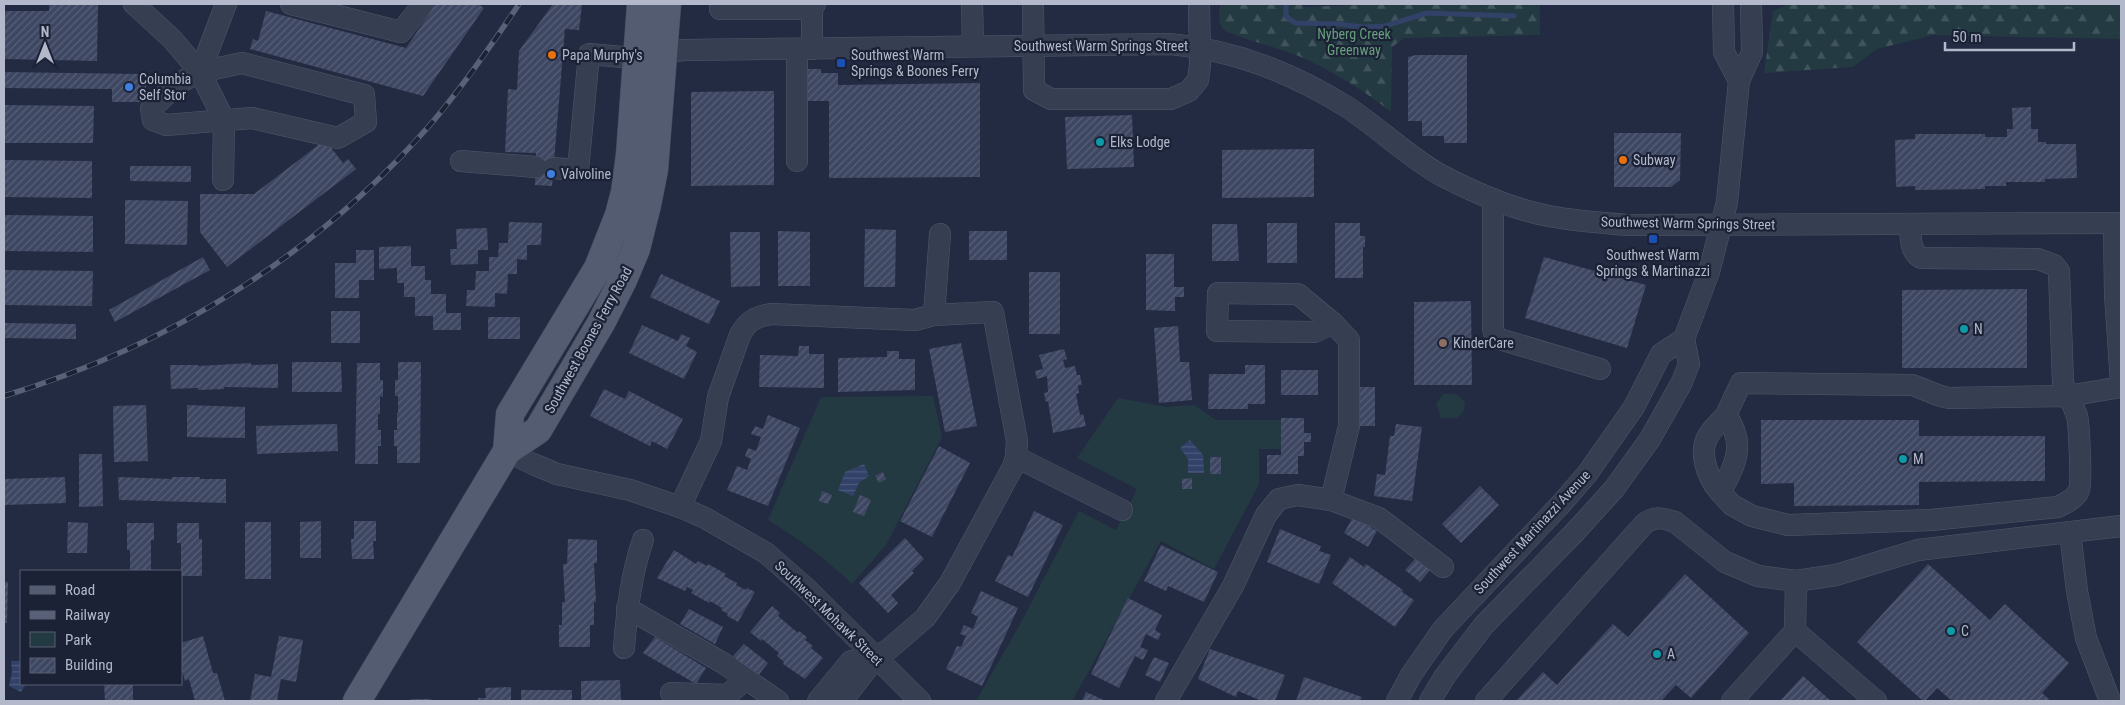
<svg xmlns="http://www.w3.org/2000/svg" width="2125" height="705" font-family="'Roboto Condensed',sans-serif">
  <defs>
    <pattern id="forest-firs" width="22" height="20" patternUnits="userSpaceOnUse" patternTransform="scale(1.25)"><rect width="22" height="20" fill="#243a42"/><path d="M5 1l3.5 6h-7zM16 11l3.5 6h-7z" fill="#41545c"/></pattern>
    <pattern id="water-rules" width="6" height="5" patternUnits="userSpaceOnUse" patternTransform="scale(1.25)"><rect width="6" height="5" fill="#324168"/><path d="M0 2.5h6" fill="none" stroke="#4d5a7c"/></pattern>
    <pattern id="building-hatch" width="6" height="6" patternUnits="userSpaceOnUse" patternTransform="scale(1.25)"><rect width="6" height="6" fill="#3e4762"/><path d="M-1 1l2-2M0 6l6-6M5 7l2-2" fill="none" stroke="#585f77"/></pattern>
  </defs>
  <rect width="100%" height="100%" fill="#222b41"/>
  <g fill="#243a42">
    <polygon points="2055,4 2121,4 2121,15 2100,13"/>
    <polygon points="1443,394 1456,394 1465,402 1464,410 1458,418 1441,418 1436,404"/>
    <path d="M933 396 942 437 886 545 852 584C826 559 799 539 768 520L821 397Z"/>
    <polygon points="1118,398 1166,407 1194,405 1216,420 1281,420 1281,449 1259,449 1259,484 1214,569 1161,541 1072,701 976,701 1018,628 1079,511 1116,530 1137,489 1077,458"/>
  </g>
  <g fill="url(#forest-firs)">
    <path d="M1220 4H1302L1304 7 1391 4H1540V35L1404 38 1392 47 1391 112C1362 89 1331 70 1296 55 1284 50 1228 34 1224 30 1217 23 1220 12 1220 4Z"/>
    <polygon points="1789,4 2055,4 2100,13 2121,15 2121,39 1933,35 1877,49 1853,67 1764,73 1773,11"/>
  </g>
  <g fill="url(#water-rules)">
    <polygon points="1190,440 1203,455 1204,473 1188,473 1188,459 1180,448"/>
    <polygon points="864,464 869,476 859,483 853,496 838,490 845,472"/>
    <polygon points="11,661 21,661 21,684 26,684 21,692 9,686 12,672"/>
  </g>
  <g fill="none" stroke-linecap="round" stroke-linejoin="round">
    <polyline stroke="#324168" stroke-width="5" points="1286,4 1286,16 1295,23 1337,24 1363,27 1385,26 1427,13 1514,16"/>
  </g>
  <g fill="url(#building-hatch)">
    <polygon points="49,4 98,4 97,61 4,59 4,11 49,11"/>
    <polygon points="436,4 478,4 484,8 423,96 250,49 253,39 258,41 266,11 406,48"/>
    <polygon points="553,4 582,4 579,30 565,29 552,186 535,185 536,153 505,152 508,89 517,90 519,51"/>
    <polygon points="1416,55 1467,55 1467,143 1444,143 1444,136 1422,136 1422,121 1408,121 1408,57"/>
    <polygon points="804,69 821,69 821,73 838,73 838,85 980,83 980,177 829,178 829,101 805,101"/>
    <polygon points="4,72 139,74 139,85 146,85 146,102 112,102 112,89 4,88"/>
    <polygon points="774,91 774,185 691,186 691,92"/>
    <polygon points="4,105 94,106 93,143 4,143"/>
    <polygon points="2031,107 2031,129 2038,129 2038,142 2046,142 2046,144 2076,144 2077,178 2045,179 2045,182 2006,182 2006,186 1985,186 1985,189 1915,190 1915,186 1896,187 1895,140 1915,139 1915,134 1985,134 1985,137 2007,137 2007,129 2013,129 2012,108"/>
    <polygon points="1132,115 1134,167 1067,169 1065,117"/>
    <polygon points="1614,133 1681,133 1680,180 1671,187 1614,187"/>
    <polygon points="325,140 343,163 348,159 356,169 227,267 200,232 200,194 254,194"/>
    <polygon points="1314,149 1314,197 1222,198 1222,150"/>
    <polygon points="4,160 92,161 92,198 4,197"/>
    <polygon points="130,166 191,166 191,182 130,181"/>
    <polygon points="125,200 188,201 187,245 125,244"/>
    <polygon points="4,215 93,216 93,252 4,251"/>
    <polygon points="509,222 542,223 541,245 527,245 527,260 517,259 517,274 508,274 507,294 495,293 495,307 466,306 467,290 475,290 476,271 489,271 489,257 498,257 499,243 508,243"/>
    <rect x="1267" y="223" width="30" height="40"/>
    <polygon points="1335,223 1360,223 1360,236 1365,236 1365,247 1363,247 1363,278 1335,278"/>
    <polygon points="1212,224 1237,224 1239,261 1212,261"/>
    <polygon points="487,228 488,250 478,250 478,264 451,265 450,249 457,249 456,229"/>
    <polygon points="865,229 896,230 895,287 864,287"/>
    <polygon points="778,231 810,232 810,286 778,286"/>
    <rect x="969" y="231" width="38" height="29"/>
    <polygon points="730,232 760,232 760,286 731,287"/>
    <polygon points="411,246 411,266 425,266 425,280 431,280 431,294 446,294 446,313 461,313 461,330 433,330 433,316 415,316 415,297 404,297 404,283 397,283 397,268 379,269 379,247"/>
    <polygon points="356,250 374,250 374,280 359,280 359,298 335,298 335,263 356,263"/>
    <polygon points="1146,254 1174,254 1174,287 1184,287 1184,297 1175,297 1175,311 1146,310"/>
    <polygon points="203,257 210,270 115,322 109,310"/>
    <polygon points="1544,257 1646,285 1627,348 1525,318"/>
    <polygon points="4,270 93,271 92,306 4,305"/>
    <rect x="1029" y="272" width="31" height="62"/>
    <polygon points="661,274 720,301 709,324 650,297"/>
    <polygon points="2027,289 2027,368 1902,368 1902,290"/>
    <polygon points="1471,301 1472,385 1414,385 1414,302"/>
    <rect x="331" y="311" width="29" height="32"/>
    <rect x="488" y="317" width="32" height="22"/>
    <polygon points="4,323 76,324 76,339 4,338"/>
    <polygon points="642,325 678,341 681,334 690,338 686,346 697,352 684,379 629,353"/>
    <polygon points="1178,326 1180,362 1189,362 1192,400 1159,403 1154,328"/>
    <polygon points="961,343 977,426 945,432 929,349"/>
    <polygon points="799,346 809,346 809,354 824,354 824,388 759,387 760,355 798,356"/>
    <polygon points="1064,349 1067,359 1063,360 1065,368 1075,366 1077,375 1080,375 1082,385 1078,385 1079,393 1076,394 1080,415 1083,414 1086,426 1053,433 1048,401 1046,402 1044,393 1048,392 1047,376 1037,379 1035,371 1043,369 1039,355"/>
    <polygon points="887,351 899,351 899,359 915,359 915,390 838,392 838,358 887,357"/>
    <polygon points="292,362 341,362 342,392 292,392"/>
    <polygon points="398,362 421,362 420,463 397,463 397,446 394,446 394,430 397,430 397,413 398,413 398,396 395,396 395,380 398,380"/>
    <polygon points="251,363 251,365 278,364 278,388 224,387 224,389 198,390 198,388 171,389 170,365 198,365 198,366"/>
    <polygon points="357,363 380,363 380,380 383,380 383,397 380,396 380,414 378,414 378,430 381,430 381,446 378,446 378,464 355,464"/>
    <polygon points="1245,365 1265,365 1265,404 1248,404 1248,409 1208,409 1209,374 1245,374"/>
    <rect x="1281" y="370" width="37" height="25"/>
    <rect x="1356" y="387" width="19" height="39"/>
    <polygon points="604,389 625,399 629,391 683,419 667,449 652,441 650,446 590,416"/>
    <polygon points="146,405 148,461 114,462 113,406"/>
    <polygon points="187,405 245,407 245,438 187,437"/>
    <polygon points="768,415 800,428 768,506 727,490 737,466 747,470 751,459 745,456 748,448 756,451 761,437 751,434 755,426 763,429"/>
    <polygon points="1281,418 1304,418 1304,433 1311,433 1311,442 1304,442 1304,456 1298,456 1298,474 1267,474 1267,455 1281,455"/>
    <polygon points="1761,420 1919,420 1919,436 2045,436 2045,481 1919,482 1919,505 1794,506 1794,483 1761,484"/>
    <polygon points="337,424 338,451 257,454 256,426"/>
    <polygon points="1396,424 1422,427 1412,501 1374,496 1377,474 1385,475 1390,436 1394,436"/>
    <polygon points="939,446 970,463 932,537 900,521"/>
    <polygon points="79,454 102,454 103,506 79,507"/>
    <rect x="1210" y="457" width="11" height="17"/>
    <polygon points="883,472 886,479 879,483 875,476"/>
    <polygon points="65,477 66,503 4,505 4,479"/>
    <polygon points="118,477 172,479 172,477 200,477 200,479 226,479 226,503 119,500"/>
    <polygon points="1192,478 1192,489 1182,489 1182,479"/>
    <polygon points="1480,486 1499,505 1461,543 1442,524"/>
    <polygon points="822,491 832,495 828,504 819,501"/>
    <polygon points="860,495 871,500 864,516 853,512"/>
    <polygon points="1034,511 1063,525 1028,597 995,581 1008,555 1012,557"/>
    <polygon points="1353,517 1377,531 1368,547 1344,533"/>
    <polygon points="321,521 321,558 300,558 300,522"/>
    <polygon points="354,521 376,521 376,541 373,541 374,559 352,559 351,539 354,539"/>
    <polygon points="68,522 88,523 87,553 67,553"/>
    <rect x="245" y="522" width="26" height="57"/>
    <polygon points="127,523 154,523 154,540 151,540 151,571 130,571 130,550 127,550"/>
    <polygon points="177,523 199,523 199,539 202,539 202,576 181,576 181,543 177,543"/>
    <polygon points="1280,529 1321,546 1319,551 1331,555 1319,584 1267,562"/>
    <polygon points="905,538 924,559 912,571 914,573 891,595 898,603 888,613 859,583"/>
    <polygon points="568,539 597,540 597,563 594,563 596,602 594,602 594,625 590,625 590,647 559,647 559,625 562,625 562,602 565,602 563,564 567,564"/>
    <polygon points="1161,545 1218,572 1204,602 1168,586 1166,591 1144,581"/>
    <polygon points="674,550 696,564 698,561 707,566 708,564 726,574 724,576 737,583 736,585 746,590 747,588 755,592 738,622 727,616 728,614 721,610 722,608 710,601 709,603 691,593 693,590 687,587 685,591 657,578"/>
    <polygon points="1350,557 1364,567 1366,564 1403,590 1402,592 1414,600 1395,627 1332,583"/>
    <polygon points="1417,557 1431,569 1420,582 1405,570"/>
    <polygon points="1928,564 1990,620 2005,604 2069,663 2042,693 2051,701 1952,701 1937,688 1925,701 1923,701 1857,642"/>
    <polygon points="1685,574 1749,633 1691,698 1676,685 1661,701 1516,701 1543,672 1557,685 1613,624 1628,637"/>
    <polygon points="4,582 8,582 7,623 4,623"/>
    <polygon points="981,591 1018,608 982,686 946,669 957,646 961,647 966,636 960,634 964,625 973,629 978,617 971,613"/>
    <polygon points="1128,598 1162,615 1155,630 1161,634 1158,640 1146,634 1140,647 1148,650 1143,660 1135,656 1119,688 1091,674"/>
    <polygon points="772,606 780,613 778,616 798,633 799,631 807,637 805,640 813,646 811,648 823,658 805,679 783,664 784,662 777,656 779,653 762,639 761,641 750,632"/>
    <polygon points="689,609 723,627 715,644 680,624"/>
    <polygon points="203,636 213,673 217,673 225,701 195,701 189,679 185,681 181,666 181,643"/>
    <polygon points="279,636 303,640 296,682 281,679 277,701 250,701 255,674 271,677"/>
    <polygon points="655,637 706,668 696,684 643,653"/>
    <polygon points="744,644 768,663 757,677 733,656"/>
    <polygon points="1210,649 1285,675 1275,701 1262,701 1238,691 1236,697 1198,679"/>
    <polygon points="1154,657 1169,663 1160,682 1145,675"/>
    <polygon points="1803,676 1831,701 1780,701"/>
    <polygon points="1304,677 1362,697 1360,701 1296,701"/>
    <polygon points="620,680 621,701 581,701 581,681"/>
    <polygon points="104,684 133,684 133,701 105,701"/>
    <polygon points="511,687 511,701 478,701 478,698 486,698 485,688"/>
    <rect x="521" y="690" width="51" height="11"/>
    <polygon points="1086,692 1106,701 1082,701"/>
    <rect x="411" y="699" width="20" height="2"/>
  </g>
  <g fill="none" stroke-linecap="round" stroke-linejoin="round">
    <g stroke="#51586b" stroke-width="22">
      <g id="minor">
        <polyline points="134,4 172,39 200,72 224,120 223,180"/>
        <polyline points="291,4 401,32 423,4"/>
        <polyline points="720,4 720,9 812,9"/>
        <polyline points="972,4 973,46"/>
        <polyline points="1033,4 1034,90 1051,99 1171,99 1189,91 1198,80 1200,65 1199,4"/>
        <polyline points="1723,4 1724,52 1739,81"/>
        <polyline points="797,49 797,161"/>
        <polyline points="812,49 812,9 815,4"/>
        <polygon points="242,63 364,95 366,122 338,138 252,118 166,125 153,120 151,109 177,84 200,72"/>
        <polyline points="200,72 226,4"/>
        <polyline points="461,161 536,167"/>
        <path d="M553 168 578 170 589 54 622 57 684 50 1170 44C1234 50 1293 73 1347 107 1379 128 1406 155 1439 174 1473 192 1511 209 1549 216 1575 221 1601 223 1628 225L2121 223"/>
        <polyline points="1493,199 1493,329 1496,338 1600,369"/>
        <polyline points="2114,223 2115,295 2121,382"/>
        <path d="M1910 224C1911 236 1909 251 1921 258L2038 259 2054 265 2059 271 2063 383C2068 394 2073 405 2077 416 2079 424 2082 483 2079 490 2076 499 2065 503 2058 507L1931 520 1788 525 1752 516 1732 505 1720 492C1736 466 1746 443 1726 415L1741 383 1912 385C1925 389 1936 396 1949 398L2068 396 2121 387"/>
        <polygon points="1218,293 1298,294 1333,323 1315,332 1217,331"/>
        <polyline points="934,315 940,234"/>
        <polyline points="507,451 533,464 557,474 630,490 680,507 705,518 766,553 806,588 920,701"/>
        <polyline points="1016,457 1122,510"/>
        <path d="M1720 492C1707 477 1697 451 1710 433 1714 427 1721 421 1726 415"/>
        <polyline points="1331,500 1349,426 1349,340 1333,323"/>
        <path d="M680 507 711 441 718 397 740 335C748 320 756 317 771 314L915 320 934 315 993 312 1017 441 1016 457 1013 467 950 583 925 618 889 649 876 657 851 661 818 701"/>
        <polyline points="2070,532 2077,591 2086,638 2110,701"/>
        <polyline points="627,608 723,663 778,701"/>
        <polyline points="1795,631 1796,581"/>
        <path d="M624 648C627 610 631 575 643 540"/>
        <polyline points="671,693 727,695 737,687 743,678"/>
        <polyline points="842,701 876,657"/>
        <polyline points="1166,701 1233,586 1266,515 1279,499 1298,495 1331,500 1379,518 1443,567"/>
        <polyline points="1397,701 1411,675 1443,629 1561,504 1587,474 1634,407 1661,354 1684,339"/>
        <polyline points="1430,701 1445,676 1484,625 1574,533 1614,489 1650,439 1681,384 1689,364 1684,339 1709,272 1727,202 1739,81 1752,52 1751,4"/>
        <path d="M1486 701 1645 523C1656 516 1663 518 1675 522L1725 562 1758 576 1796 581 1836 575 1918 550 2121 526"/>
        <polyline points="1732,701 1795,631 1876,701"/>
      </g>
    </g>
    <g stroke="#40465a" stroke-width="29">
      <g id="major">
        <polyline points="507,451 538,430 601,323 623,280 636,249 647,205 654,170 667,4"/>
        <polyline points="357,701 507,451 510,414 598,268 619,215 625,192 630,154 641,4"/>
      </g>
    </g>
    <use href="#minor" stroke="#363e51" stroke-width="21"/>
    <use href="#major" stroke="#545c71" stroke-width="28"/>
    <g stroke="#586178" stroke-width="5.5">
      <path id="rail" d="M4 396C169 346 315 256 429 126 462 88 491 46 519 4"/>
    </g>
    <use href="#rail" stroke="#1b2236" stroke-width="4" stroke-dasharray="11" stroke-linecap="butt"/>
  </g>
  <g fill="#e8710a" stroke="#1b2236" stroke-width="2">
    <circle cx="552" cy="55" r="5"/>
    <circle cx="1623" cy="160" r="5"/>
  </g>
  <g fill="#1a4fb4" stroke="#1b2236" stroke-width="2">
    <rect x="836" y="58" width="10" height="10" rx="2.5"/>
    <rect x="1648" y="234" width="10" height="10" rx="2.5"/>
  </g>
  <g fill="#3f7fe0" stroke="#1b2236" stroke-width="2">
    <circle cx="129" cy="87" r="5"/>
    <circle cx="551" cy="174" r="5"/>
  </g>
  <g fill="#0f9aa8" stroke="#1b2236" stroke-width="2">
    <circle cx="1100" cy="142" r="5"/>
    <circle cx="1964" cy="329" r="5"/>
    <circle cx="1903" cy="459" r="5"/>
    <circle cx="1951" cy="631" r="5"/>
    <circle cx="1657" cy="654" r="5"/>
  </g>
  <circle fill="#8d6e63" stroke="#1b2236" stroke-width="2" cx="1443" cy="343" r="5"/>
  <g text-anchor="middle" stroke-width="4.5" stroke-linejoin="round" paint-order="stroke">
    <g font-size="14" fill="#679f7c" stroke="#1b2236">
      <text x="1354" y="39">Nyberg Creek<tspan x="1354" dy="16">Greenway</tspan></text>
    </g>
    <g font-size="14" fill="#b3b9cb" stroke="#1b2236">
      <text x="1101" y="51">Southwest Warm Springs Street</text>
      <text transform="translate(1688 223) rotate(1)" y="5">Southwest Warm Springs Street</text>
      <text transform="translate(588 340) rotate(-61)" y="5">Southwest Boones Ferry Road</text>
      <text transform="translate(1532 532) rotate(-47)" y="5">Southwest Martinazzi Avenue</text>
      <text transform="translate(829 613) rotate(44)" y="5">Southwest Mohawk Street</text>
    </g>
    <g font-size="14" fill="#b3b9cb" stroke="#1b2236" text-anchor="start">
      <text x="562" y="60">Papa Murphy's</text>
      <text x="851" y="60">Southwest Warm<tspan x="851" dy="16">Springs &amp; Boones Ferry</tspan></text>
      <text x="139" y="84">Columbia<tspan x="139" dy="16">Self Stor</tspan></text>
      <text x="1110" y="147">Elks Lodge</text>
      <text x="1633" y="165">Subway</text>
      <text x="561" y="179">Valvoline</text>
      <text x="1653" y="260" text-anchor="middle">Southwest Warm<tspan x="1653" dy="16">Springs &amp; Martinazzi</tspan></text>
      <text x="1974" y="334">N</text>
      <text x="1453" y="348">KinderCare</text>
      <text x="1913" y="464">M</text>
      <text x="1961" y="636">C</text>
      <text x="1667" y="659">A</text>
    </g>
  </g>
  <rect width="2125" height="705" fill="none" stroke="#b3b9cb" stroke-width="10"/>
  <rect x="20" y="570" width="162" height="115" fill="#1b2236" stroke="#585e72"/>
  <rect x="30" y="586" width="25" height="8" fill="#545c71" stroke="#585e72"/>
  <text x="65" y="595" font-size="15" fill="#b3b9cb">Road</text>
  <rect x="30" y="611" width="25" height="8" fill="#586178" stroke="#585e72"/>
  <text x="65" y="620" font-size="15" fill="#b3b9cb">Railway</text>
  <rect x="30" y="632" width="25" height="15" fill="#243a42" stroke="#585e72"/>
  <text x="65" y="645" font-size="15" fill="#b3b9cb">Park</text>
  <rect x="30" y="658" width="25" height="15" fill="url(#building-hatch)" stroke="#585e72"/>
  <text x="65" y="670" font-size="15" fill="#b3b9cb">Building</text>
  <g transform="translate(45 45)" stroke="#1b2236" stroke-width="4" paint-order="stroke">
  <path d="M0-4L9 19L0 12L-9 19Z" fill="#b3b9cb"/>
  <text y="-8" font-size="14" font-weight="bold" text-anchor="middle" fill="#b3b9cb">N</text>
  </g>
  <path d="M1945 42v8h129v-8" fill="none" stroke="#b3b9cb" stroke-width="2.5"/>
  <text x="1952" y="42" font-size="15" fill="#b3b9cb" stroke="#1b2236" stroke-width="4" paint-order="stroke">50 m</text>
</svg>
